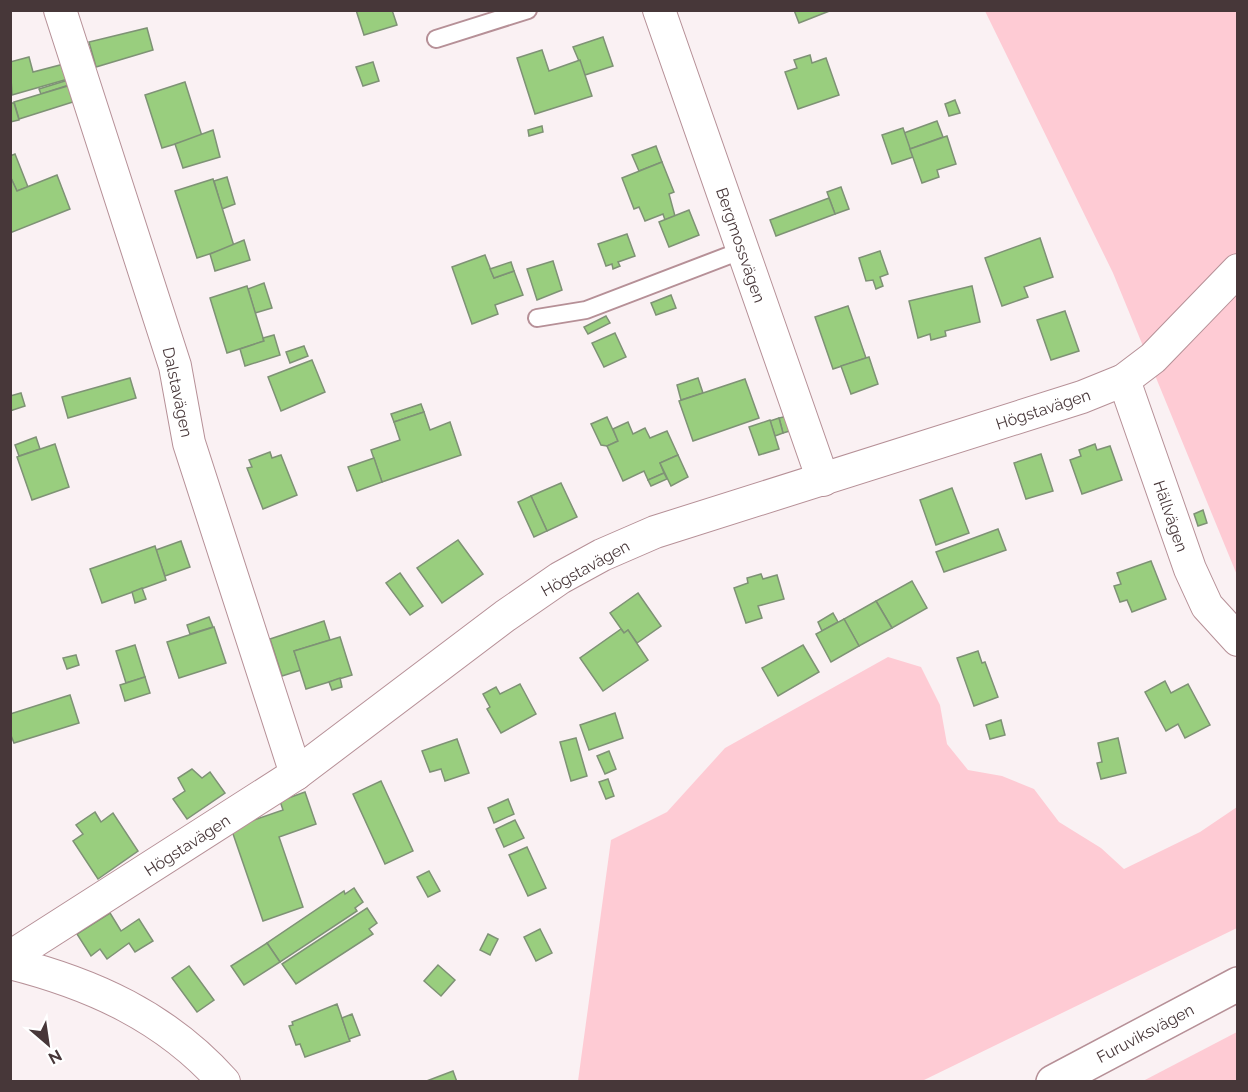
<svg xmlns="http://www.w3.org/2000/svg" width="1248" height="1092" font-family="Raleway,sans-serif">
  <rect width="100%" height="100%" fill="#faf1f3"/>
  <g fill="#fecbd4">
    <polygon points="985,11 1237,11 1237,575 1113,273"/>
    <polygon points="888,657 921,667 940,705 947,744 968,770 1002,776 1034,789 1059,822 1101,848 1124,869 1200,832 1237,807 1237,928 922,1081 578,1081 611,840 667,812 725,748"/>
    <polygon points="1237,1032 1237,1081 1143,1081"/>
  </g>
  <g fill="#99ce7e" stroke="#7e9275" stroke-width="1.5">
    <polygon points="356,10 392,10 397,25 364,35"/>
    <polygon points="794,10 832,10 799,23"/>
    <polygon points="147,28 153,50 96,67 89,42"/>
    <polygon points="603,37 613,66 585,75 573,47"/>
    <polygon points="542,50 549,71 580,60 592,96 535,114 517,58"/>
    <polygon points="810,55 812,63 826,58 839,95 798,109 785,72 797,68 794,60"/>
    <polygon points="29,57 33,72 64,64 68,79 12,95 10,62"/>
    <polygon points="373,62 379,81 363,86 356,67"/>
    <polygon points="68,80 69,85 41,94 39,89"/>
    <polygon points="185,82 202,136 162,148 145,95"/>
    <polygon points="71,85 76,101 19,119 14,102"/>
    <polygon points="955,100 960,113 949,116 945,104"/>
    <polygon points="10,103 14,103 19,120 10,122"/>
    <polygon points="937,121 943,137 910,149 904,133"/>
    <polygon points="542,126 543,132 529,136 528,130"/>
    <polygon points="903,128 913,157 892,164 882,135"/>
    <polygon points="213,130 220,157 183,168 175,144"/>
    <polygon points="947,136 956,164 937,170 939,177 922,183 910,149"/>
    <polygon points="656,146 662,162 639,171 632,155"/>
    <polygon points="15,154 28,187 17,191 10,176 10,156"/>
    <polygon points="662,162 674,192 669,194 675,216 665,220 663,214 645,221 639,207 634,209 622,178"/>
    <polygon points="57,175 70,209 10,233 10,176 17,191"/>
    <polygon points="227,177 235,204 222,209 214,181"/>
    <polygon points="213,179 234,246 197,258 175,191"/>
    <polygon points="841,187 849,209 835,214 827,192"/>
    <polygon points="829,198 835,214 776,236 770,220"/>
    <polygon points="689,210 699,235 669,247 659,222"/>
    <polygon points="627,234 635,256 618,262 620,266 613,269 612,264 606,266 598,244"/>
    <polygon points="1040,238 1053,277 1024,287 1028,297 1002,306 985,258"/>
    <polygon points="244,240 250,260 215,271 210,254"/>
    <polygon points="880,251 888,274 880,277 883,286 876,289 873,280 866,281 859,258"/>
    <polygon points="485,255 494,278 514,271 523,295 495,305 498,314 472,324 452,267"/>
    <polygon points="553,261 562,290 537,300 527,269"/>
    <polygon points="511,262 514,271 494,278 490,269"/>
    <polygon points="264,283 272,308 255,313 248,289"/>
    <polygon points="247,286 264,341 227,353 210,298"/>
    <polygon points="972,286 980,322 945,331 946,336 931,340 930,334 918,338 909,301"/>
    <polygon points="671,295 676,308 656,315 651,303"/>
    <polygon points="848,306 866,358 833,369 815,317"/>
    <polygon points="1065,311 1079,351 1051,360 1037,320"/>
    <polygon points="606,316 610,323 588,334 584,327"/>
    <polygon points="615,333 626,357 604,367 592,343"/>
    <polygon points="274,335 280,355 245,366 240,349 264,341 263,338"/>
    <polygon points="304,346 308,356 290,363 286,352"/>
    <polygon points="869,357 878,384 851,394 841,366"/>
    <polygon points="312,360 325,392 281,411 268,377"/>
    <polygon points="130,378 136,398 68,418 62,397"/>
    <polygon points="698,378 703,393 681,400 677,385"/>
    <polygon points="745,379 759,418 693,441 679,401"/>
    <polygon points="21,393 25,406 10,411 10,396"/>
    <polygon points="421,404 424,412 394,422 391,414"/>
    <polygon points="424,412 430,430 450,422 461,455 382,482 371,450 400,440 394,422"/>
    <polygon points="788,416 793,430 783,433 779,418"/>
    <polygon points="607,417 618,441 607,446 601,445 591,424"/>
    <polygon points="779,418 783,433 775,436 770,421"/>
    <polygon points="770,420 779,449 759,455 749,427"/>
    <polygon points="628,422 633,434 645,428 650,438 667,431 678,455 660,463 664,473 648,480 644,471 623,481 607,446 618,441 613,429"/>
    <polygon points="36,437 40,449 19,456 15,445"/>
    <polygon points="55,444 69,487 32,500 17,457"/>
    <polygon points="1095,444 1097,450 1110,446 1122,480 1082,494 1070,460 1081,456 1079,450"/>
    <polygon points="270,452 272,458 281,455 297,495 263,509 247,468 252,467 249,460"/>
    <polygon points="1041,454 1053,491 1026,499 1014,463"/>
    <polygon points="678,455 688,477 671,486 660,463"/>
    <polygon points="374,458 382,482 357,491 348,467"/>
    <polygon points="664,473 667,479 651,486 648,480"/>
    <polygon points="561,483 577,517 547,531 531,496"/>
    <polygon points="952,488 969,533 936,545 920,500"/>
    <polygon points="531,496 547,531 534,537 518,502"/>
    <polygon points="1203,510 1207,523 1198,526 1194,514"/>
    <polygon points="998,529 1006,550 944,572 936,552"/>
    <polygon points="458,540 483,574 442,603 417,568"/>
    <polygon points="181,541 190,567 165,576 156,550"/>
    <polygon points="155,546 166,580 102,603 90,569"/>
    <polygon points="1151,561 1166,599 1132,612 1127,600 1120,602 1114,586 1121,584 1117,573"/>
    <polygon points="400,573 423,606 410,615 386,583"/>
    <polygon points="761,574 763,579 777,575 784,599 758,606 762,618 746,623 734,588 748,583 747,578"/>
    <polygon points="912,581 927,608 892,628 876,601"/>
    <polygon points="142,588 146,599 135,603 132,592"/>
    <polygon points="638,593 661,626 637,643 628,630 624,633 610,613"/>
    <polygon points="876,601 892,628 859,646 844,619"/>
    <polygon points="833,613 838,622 822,631 818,622"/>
    <polygon points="209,617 213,627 190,634 187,625"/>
    <polygon points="844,619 859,646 831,662 816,634"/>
    <polygon points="324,621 330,640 294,651 301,670 282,676 270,639"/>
    <polygon points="214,627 226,663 179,678 167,642"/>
    <polygon points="621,629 624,633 628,630 648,660 603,691 580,658"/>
    <polygon points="340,637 352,675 306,689 294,651"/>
    <polygon points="135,645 145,677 126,683 116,651"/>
    <polygon points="803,645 819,672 778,696 762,668"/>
    <polygon points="978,651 982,663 985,662 998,697 974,706 957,658"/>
    <polygon points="76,655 79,665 67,669 63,658"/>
    <polygon points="145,677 150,693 125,701 120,685"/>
    <polygon points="340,678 342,687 332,690 329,682"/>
    <polygon points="1165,681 1171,693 1188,684 1210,725 1185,738 1178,724 1166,731 1145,692"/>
    <polygon points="520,684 536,714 501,733 487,709 490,707 483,694 496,687 500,694"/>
    <polygon points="70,695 79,723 14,743 10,733 10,714"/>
    <polygon points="615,713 623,738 589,750 580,725"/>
    <polygon points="1001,720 1005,735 990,739 986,725"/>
    <polygon points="576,738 587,776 571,781 560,742"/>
    <polygon points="1118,738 1126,773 1101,779 1097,763 1102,762 1098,743"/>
    <polygon points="457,739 469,773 445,781 441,769 430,772 422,751"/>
    <polygon points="609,751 616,769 605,774 597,756"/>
    <polygon points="192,769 202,778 210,772 225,793 187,819 173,799 185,791 178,778"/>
    <polygon points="608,779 614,796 606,799 599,782"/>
    <polygon points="381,781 413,851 385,864 353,794"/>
    <polygon points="305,792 316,824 279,837 303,907 263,921 231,828 283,810 280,801"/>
    <polygon points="508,799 514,814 494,823 488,808"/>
    <polygon points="95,812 101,822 113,813 138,851 98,879 73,841 83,834 76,825"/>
    <polygon points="515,820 524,838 504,847 496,829"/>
    <polygon points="527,847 546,888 528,896 509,855"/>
    <polygon points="429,871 440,891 428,897 417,877"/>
    <polygon points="354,888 363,902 355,908 357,911 280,962 267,943 344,891 345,894"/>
    <polygon points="367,908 377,923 369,929 373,934 296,984 282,964"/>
    <polygon points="110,913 121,931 139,919 153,941 135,952 129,943 107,959 100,949 91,956 77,934"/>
    <polygon points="540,929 552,953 536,961 524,937"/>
    <polygon points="488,934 498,939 490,955 480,950"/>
    <polygon points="267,943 280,962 244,985 231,966"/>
    <polygon points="438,965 455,980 441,996 424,981"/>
    <polygon points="189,966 214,1000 197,1012 172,978"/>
    <polygon points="337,1004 350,1041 305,1057 300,1044 296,1045 289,1026 293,1025 292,1022"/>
    <polygon points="352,1014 360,1035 349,1039 342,1018"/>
    <polygon points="453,1071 457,1082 424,1082"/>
  </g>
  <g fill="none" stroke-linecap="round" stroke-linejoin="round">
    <g stroke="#b69097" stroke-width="20">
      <g id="service">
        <polyline points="436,39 528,10"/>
        <polyline points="537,318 586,310 743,250"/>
      </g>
    </g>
    <g stroke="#b69097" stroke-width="34">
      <g id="minor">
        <polyline points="60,10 175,366 189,443 296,774"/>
        <polyline points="659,10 823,480"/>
        <polyline points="1124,380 1190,569 1207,606 1238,640"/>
        <polyline points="10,957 296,774 505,616 560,578 602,555 655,532 1082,397 1124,380 1153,358 1238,270"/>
        <path d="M10 963C93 984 166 1017 224 1082"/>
      </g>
    </g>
    <g stroke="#b69097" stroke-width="36">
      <polyline id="secondary" points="1053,1082 1238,984"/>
    </g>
    <use href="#service" stroke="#fff" stroke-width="16"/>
    <use href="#minor" stroke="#fff" stroke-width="32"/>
    <use href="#secondary" stroke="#fff" stroke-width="33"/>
  </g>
  <g text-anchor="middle" stroke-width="4.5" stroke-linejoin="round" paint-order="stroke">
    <g font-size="16" fill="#473739" stroke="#fff">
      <text transform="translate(741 245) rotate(71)" y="6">Bergmossvägen</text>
      <text transform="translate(178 392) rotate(78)" y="6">Dalstavägen</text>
      <text transform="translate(1043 409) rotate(-18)" y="6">Högstavägen</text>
      <text transform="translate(1171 516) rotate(71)" y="6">Hällvägen</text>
      <text transform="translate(585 568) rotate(-29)" y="6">Högstavägen</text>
      <text transform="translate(187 845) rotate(-33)" y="6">Högstavägen</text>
      <text transform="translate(1145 1033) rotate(-28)" y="6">Furuviksvägen</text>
    </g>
  </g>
  <rect width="1248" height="1092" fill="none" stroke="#473739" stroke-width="24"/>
  <g transform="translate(48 1044) rotate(151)" stroke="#ffffff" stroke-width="4.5" paint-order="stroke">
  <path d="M0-4.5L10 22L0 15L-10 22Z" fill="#473739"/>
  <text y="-9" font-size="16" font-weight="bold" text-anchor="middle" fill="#473739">N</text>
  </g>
</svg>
